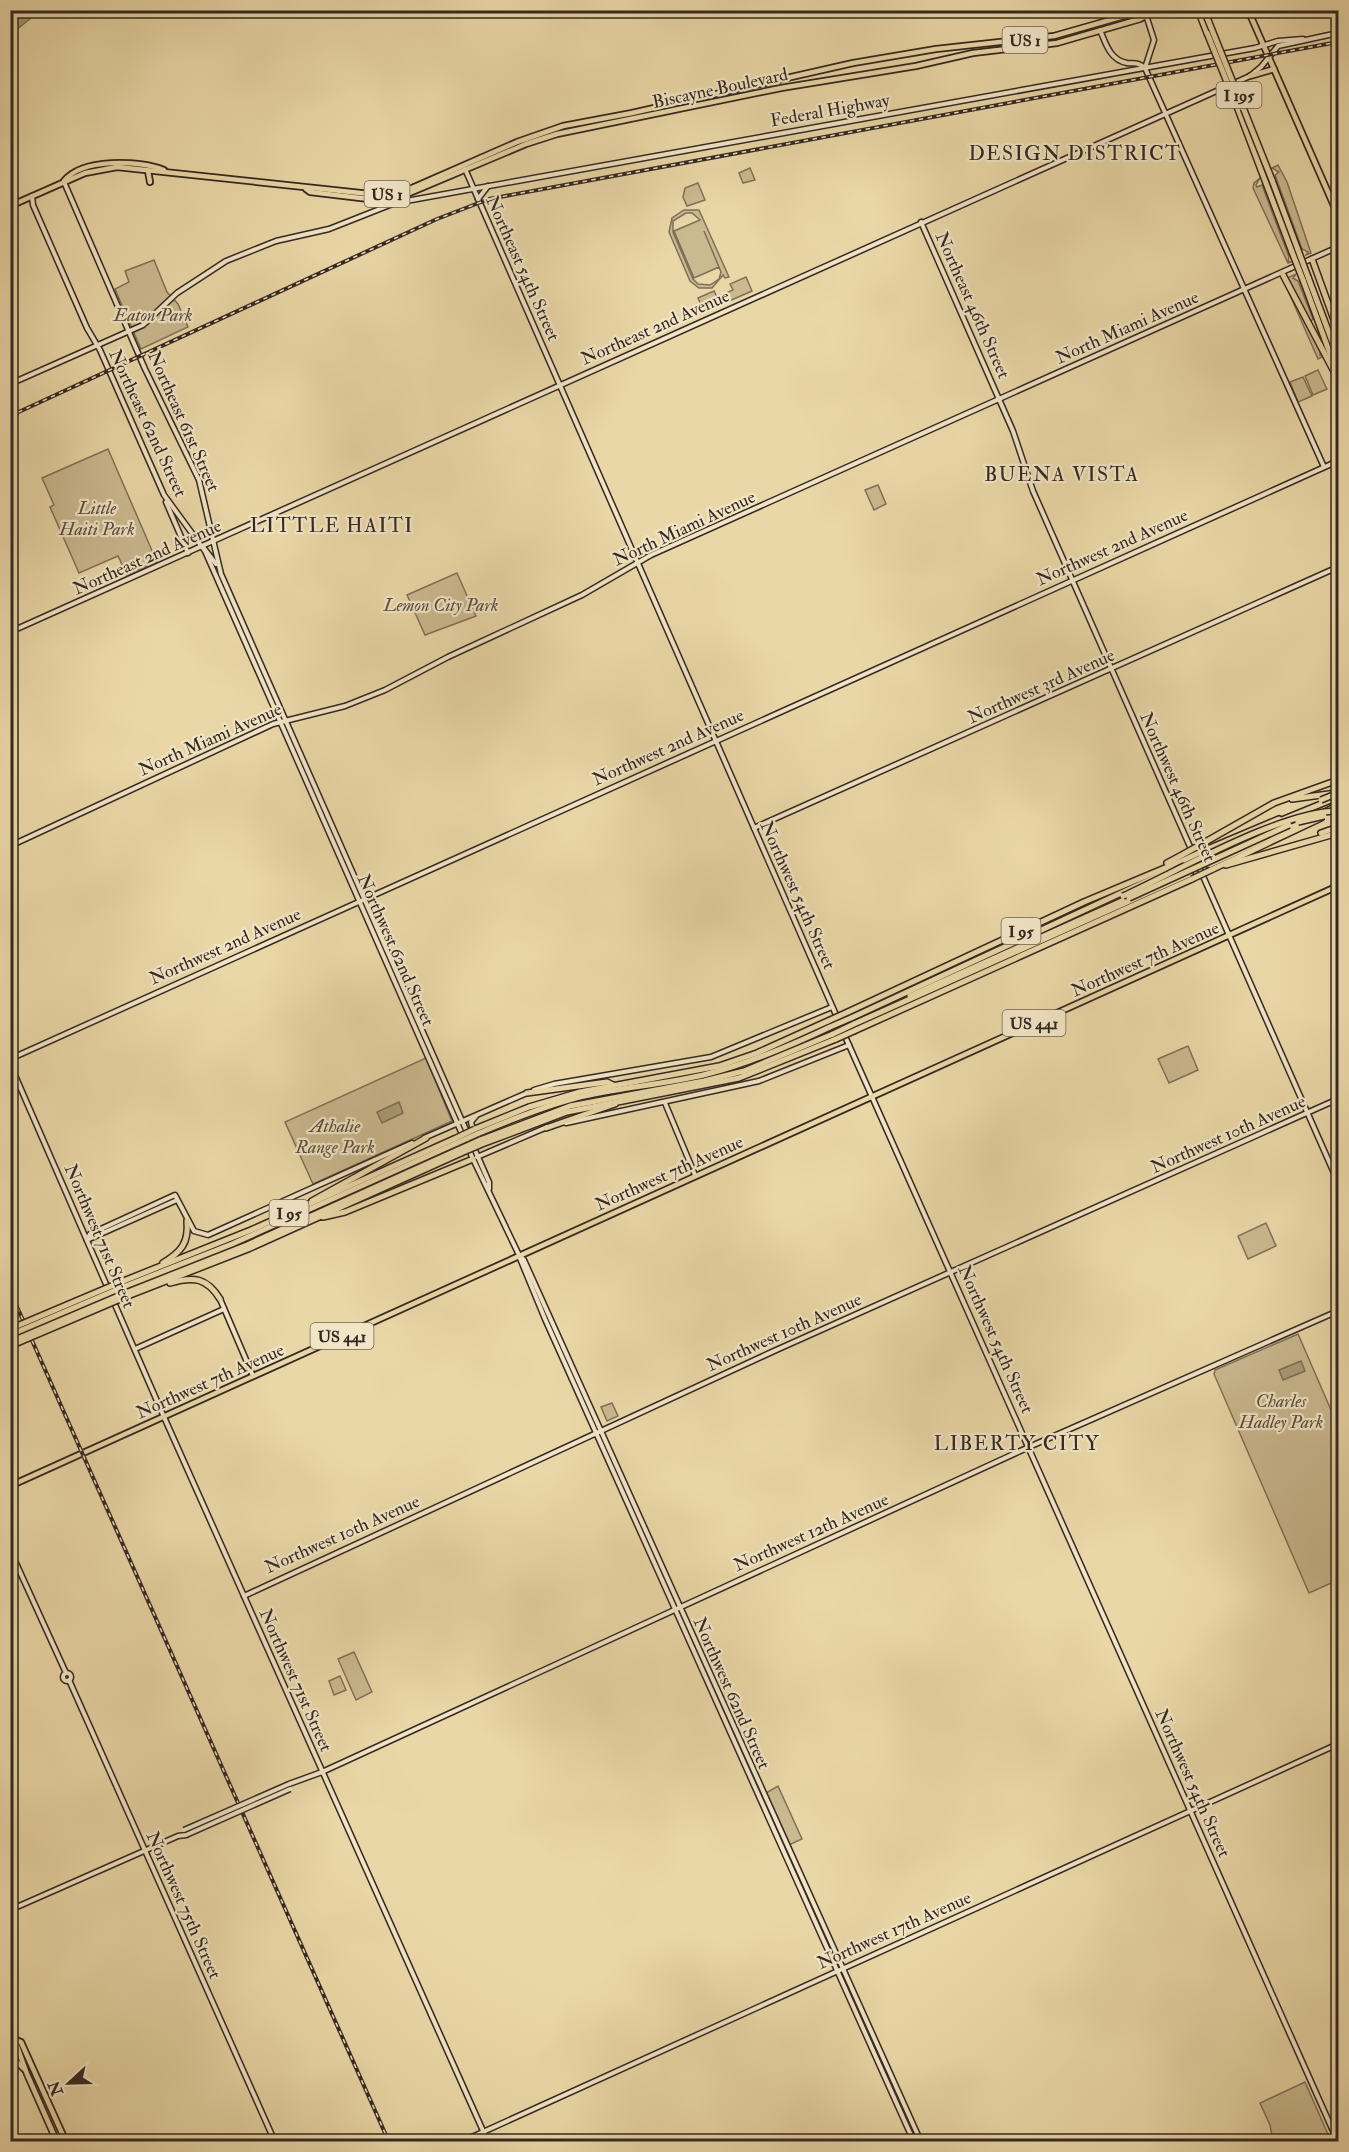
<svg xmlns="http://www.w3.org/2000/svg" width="1349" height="2152" font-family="'IM FELL Double Pica',serif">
  <rect width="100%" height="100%" fill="#ead7a7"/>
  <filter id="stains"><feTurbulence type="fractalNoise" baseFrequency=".00333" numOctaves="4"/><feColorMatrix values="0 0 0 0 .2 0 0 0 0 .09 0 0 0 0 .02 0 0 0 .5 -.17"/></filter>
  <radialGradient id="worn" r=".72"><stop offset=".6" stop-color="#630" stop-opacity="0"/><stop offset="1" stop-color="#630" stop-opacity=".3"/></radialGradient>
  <g fill="#cbb990" stroke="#807059" stroke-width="1.5" fill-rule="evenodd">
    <polygon points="1278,165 1287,182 1311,253 1306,255 1308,252 1302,249 1275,175 1279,172 1272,168"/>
    <polygon points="750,168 755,180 743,183 739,173"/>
    <polygon points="1260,178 1256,185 1257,187 1262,185 1289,257 1288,261 1291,262 1288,263 1253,188 1254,183"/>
    <polygon points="698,183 705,200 687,206 683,197 685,188"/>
    <path d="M684 210H699L729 277 725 278 723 275 712 288H699L690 281 669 232 672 218ZM686 213H692L700 220 674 231 694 278 719 267 704 231 721 272 719 279 710 285 698 284 693 279 673 232V221Z"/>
    <polygon points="154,260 167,292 178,304 188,327 141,349 115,289 129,282 125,271"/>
    <polygon points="1296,274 1293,278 1298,281 1313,319 1310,322 1287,278"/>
    <polygon points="746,277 752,291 704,312 698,298 714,291 717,297 733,290 730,284"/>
    <path d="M1286 286C1293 299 1323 342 1320 355L1324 356 1318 359Z"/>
    <polygon points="1318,370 1327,389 1313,395 1305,376"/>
    <polygon points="1303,377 1312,396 1298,402 1290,382"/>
    <polygon points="108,449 157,562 127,575 118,556 79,573 50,507 54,505 42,478"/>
    <polygon points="878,485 886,504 874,510 865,490"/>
    <polygon points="457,573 476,616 425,635 407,595"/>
    <polygon points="1188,1046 1198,1070 1169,1083 1158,1059"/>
    <polygon points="426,1058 452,1121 313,1184 285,1122"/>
    <polygon points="1266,1223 1276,1246 1248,1259 1238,1236"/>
    <polygon points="1298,1334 1338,1426 1338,1580 1309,1593 1214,1374 1215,1370"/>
    <polygon points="612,1403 618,1416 607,1421 601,1407"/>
    <polygon points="354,1652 372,1692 356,1700 338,1659"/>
    <polygon points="340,1676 346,1690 334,1695 329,1681"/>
    <polygon points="778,1786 802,1839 789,1845 766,1793"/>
    <polygon points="1305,2082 1331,2141 1273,2141 1270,2125 1260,2103"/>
  </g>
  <g fill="#ac9c7a" stroke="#7c6e57" stroke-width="1.5">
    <polygon points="11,10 40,10 40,11 11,34"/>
    <polygon points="399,1102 403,1113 382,1123 377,1112"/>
    <polygon points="1301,1361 1305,1371 1283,1380 1279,1370"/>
  </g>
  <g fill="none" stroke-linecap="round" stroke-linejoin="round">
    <g stroke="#342822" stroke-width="7">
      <g id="secondary">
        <path d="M1100 30C1106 44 1110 60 1127 63 1135 64 1138 62 1145 68L1324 467"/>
        <polyline points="1145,68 1154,40 1146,15"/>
        <polyline points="465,169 840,1024"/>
        <polyline points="64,182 145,369 199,480 221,574 489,1182 489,1189"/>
        <polyline points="32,196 33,205 87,328 100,350 164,495 205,551 473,1159 519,1255 524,1260 921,2142"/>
        <polyline points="478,199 488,186"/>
        <polyline points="921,222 1013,431 1033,491 1338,1182"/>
        <polyline points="10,384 143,325 177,293 226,261 276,241 329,229 395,203 1255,48 1278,41 1303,39"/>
        <polyline points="166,502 188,553"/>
        <polyline points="203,547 216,564"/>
        <polyline points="10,632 1250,76 1261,67 1278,46 1338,33"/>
        <polyline points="754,828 1338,567"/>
        <polyline points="10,846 273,724 345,706 385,690 448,657 582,595 651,555 1338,247"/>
        <polyline points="844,1034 1338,2142"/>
        <polyline points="10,1059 1338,461"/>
        <polyline points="10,1064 164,1417 488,2142"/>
        <polyline points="534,1090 554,1084 711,1057 832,1007"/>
        <polyline points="665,1103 695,1175"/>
        <polyline points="566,1123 759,1081 849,1045"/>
        <polyline points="473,1130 471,1122 476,1116"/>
        <polyline points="424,1138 527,1093"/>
        <polyline points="477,1157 547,1127"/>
        <polyline points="87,1240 90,1234 175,1195 194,1231 208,1235 412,1143"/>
        <polyline points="87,1240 177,1200"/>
        <polyline points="519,1256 545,1319 914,2142"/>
        <polyline points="220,1299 253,1376"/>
        <polyline points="135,1349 224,1309"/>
        <polyline points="10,1550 66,1673"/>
        <polyline points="244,1596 774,1351 1338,1099"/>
        <circle cx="67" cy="1677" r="4"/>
        <polyline points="69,1680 275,2142"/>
        <polyline points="289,1784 322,1772 1029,1447 1338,1311"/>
        <polyline points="10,1910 178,1836 186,1835"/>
        <polyline points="461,2142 1338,1744"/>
      </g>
    </g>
    <g stroke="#342822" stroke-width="8">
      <g id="primary">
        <polyline points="1248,10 1338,215"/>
        <polyline points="1250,76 1274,69"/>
        <polyline points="148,171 150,182"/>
        <path d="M64 181C82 158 139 160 164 170"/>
        <polyline points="306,189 310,192 369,199 400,197 526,144 557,134 781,88 916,66 973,53 1057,43 1140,19 1156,10"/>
        <polyline points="10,206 85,173 117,167 370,194 393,193 412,188 517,142 563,126 632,113 853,63 936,49 1054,36 1138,12 1145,14"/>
        <polyline points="10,1486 1338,886"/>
        <polyline points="10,2027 27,2074 57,2142"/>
        <polyline points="16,2040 21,2042 66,2142"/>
        <polyline points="10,2055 24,2069"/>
      </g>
    </g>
    <g stroke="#342822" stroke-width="8">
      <g id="highway">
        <polyline points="1198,10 1207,33"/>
        <polyline points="1238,109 1292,252"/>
        <polyline points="1272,180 1298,250"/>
        <polyline points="1312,259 1338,331"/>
        <polyline points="1282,273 1338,379"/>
        <polyline points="1308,277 1338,357"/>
        <polyline points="1303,280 1332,359"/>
        <polyline points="1292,799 1336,793"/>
        <polyline points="1325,812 1338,805"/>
        <polyline points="1277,822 1338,797"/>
        <polyline points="1321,833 1338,827"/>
        <polyline points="1200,845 1274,803 1338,780"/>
        <polyline points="1203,851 1279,819"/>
        <polyline points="1167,863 1182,855"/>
        <polyline points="1209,865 1303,822"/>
        <polyline points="1226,865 1338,833"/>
        <polyline points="1211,870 1321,818"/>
        <polyline points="910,996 1124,900"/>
        <polyline points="848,1012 1084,902 1184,860"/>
        <polyline points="851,1018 1173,869"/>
        <polyline points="854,1024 1190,874"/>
        <polyline points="856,1030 1192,879"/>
        <polyline points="527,1093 607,1082 613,1085"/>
        <polyline points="546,1128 615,1104"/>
        <polyline points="475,1129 529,1107 580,1092 719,1066 757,1053 828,1021"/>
        <path d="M477 1134C510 1120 542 1107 576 1098 619 1087 664 1085 707 1074 750 1063 790 1046 830 1027"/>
        <polyline points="480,1140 570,1106 704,1081 744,1071 833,1034"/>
        <polyline points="482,1144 567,1112 739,1078 836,1039"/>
        <polyline points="312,1201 426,1138"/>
        <polyline points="323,1217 345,1212 473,1159"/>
        <path d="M163 1263C181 1252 189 1243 187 1221"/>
        <polyline points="121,1282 251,1230 454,1139"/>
        <path d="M170 1283C194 1276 207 1278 220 1299"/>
        <polyline points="123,1287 232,1244 457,1143"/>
        <polyline points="123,1294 247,1245 460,1149"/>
        <polyline points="125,1297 248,1249 461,1153"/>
      </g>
    </g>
    <use href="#secondary" stroke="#f1e5c6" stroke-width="4"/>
    <use href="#primary" stroke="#ead7a7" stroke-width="4.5"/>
    <use href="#highway" stroke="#ead7a7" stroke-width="5"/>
    <g stroke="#342822" stroke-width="4">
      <g id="rail">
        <polyline points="10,416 437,219 489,199 1338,42"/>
        <polyline points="10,1291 389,2142"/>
      </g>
    </g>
    <use href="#rail" stroke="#f1e5c6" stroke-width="1.5" stroke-dasharray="4.5" stroke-linecap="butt"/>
    <g stroke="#342822" stroke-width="7" stroke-linecap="butt">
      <g id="secondary-bridge">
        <polyline points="184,1830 289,1784"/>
        <polyline points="186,1835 290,1789"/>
      </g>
    </g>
    <g stroke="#342822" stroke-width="8" stroke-linecap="butt">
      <g id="highway-bridge">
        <polyline points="1204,10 1272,180"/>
        <polyline points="1207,33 1238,109"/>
        <polyline points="1298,250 1308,277"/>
        <polyline points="1292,252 1303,280"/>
        <polyline points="1321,800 1338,793"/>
        <polyline points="1298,822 1324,816"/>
        <polyline points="1182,855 1200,845"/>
        <polyline points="1184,860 1203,851"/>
        <polyline points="1192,879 1211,870"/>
        <path d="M1123 896C1178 871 1281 811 1338 811"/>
        <polyline points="1129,898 1289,825"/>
        <polyline points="828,1021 848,1012"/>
        <polyline points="830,1027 851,1018"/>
        <polyline points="833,1034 854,1024"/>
        <polyline points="836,1039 856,1030"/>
        <polyline points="454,1139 475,1129"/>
        <polyline points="457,1143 477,1134"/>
        <polyline points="460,1149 480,1140"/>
        <polyline points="461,1153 482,1144"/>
        <polyline points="10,1329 121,1282"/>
        <polyline points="10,1335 123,1287"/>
        <polyline points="10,1342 123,1294"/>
        <polyline points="10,1346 125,1297"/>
      </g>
    </g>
    <use href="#secondary-bridge" stroke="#f1e5c6" stroke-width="4"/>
    <use href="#highway-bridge" stroke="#ead7a7" stroke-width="5"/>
  </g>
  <g text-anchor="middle" stroke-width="4.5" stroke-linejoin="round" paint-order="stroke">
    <g fill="#f1e5c6" stroke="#6d6153" stroke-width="1.5">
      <rect x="1002.5" y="27" width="45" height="26" rx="4.5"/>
      <rect x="1216.5" y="82" width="45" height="26" rx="4.5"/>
      <rect x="364.5" y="181" width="45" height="26" rx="4.5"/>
      <rect x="1001.5" y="918" width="39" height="26" rx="4.5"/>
      <rect x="1002.5" y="1010" width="63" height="26" rx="4.5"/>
      <rect x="269.5" y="1200" width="39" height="26" rx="4.5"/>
      <rect x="310.5" y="1323" width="63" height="26" rx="4.5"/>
    </g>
    <g font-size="16" font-weight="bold" fill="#342822">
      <text x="1025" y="46">US 1</text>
      <text x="1239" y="101">I 195</text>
      <text x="387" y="200">US 1</text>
      <text x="1021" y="937">I 95</text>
      <text x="1034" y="1029">US 441</text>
      <text x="289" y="1219">I 95</text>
      <text x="342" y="1342">US 441</text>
    </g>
    <g font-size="18" fill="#342822" stroke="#f1e5c6">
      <text transform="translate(720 88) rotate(-12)" y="6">Biscayne Boulevard</text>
      <text transform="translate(830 110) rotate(-10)" y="6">Federal Highway</text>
      <text transform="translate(523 268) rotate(66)" y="6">Northeast 54th Street</text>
      <text transform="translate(973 305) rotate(66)" y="6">Northeast 46th Street</text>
      <text transform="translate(655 327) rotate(-24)" y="6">Northeast 2nd Avenue</text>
      <text transform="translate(1127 327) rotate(-24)" y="6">North Miami Avenue</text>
      <text transform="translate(184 421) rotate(66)" y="6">Northeast 61st Street</text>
      <text transform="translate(148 423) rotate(65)" y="6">Northeast 62nd Street</text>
      <text transform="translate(684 528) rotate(-25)" y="6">North Miami Avenue</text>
      <text transform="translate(1112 547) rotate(-24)" y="6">Northwest 2nd Avenue</text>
      <text transform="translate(147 557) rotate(-24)" y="6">Northeast 2nd Avenue</text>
      <text transform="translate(1041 686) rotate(-24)" y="6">Northwest 3rd Avenue</text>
      <text transform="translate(210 739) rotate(-24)" y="6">North Miami Avenue</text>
      <text transform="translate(668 747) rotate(-24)" y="6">Northwest 2nd Avenue</text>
      <text transform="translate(1178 787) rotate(66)" y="6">Northwest 46th Street</text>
      <text transform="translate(798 895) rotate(66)" y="6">Northwest 54th Street</text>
      <text transform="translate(225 946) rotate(-24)" y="6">Northwest 2nd Avenue</text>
      <text transform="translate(396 950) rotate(66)" y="6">Northwest 62nd Street</text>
      <text transform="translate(1145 959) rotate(-24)" y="6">Northwest 7th Avenue</text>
      <text transform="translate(1228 1134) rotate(-24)" y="6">Northwest 10th Avenue</text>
      <text transform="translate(669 1173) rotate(-24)" y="6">Northwest 7th Avenue</text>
      <text transform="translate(100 1236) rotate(67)" y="6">Northwest 71st Street</text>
      <text transform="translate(784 1332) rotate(-24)" y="6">Northwest 10th Avenue</text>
      <text transform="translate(996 1339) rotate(66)" y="6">Northwest 54th Street</text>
      <text transform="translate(210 1381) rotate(-24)" y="6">Northwest 7th Avenue</text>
      <text transform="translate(811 1532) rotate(-24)" y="6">Northwest 12th Avenue</text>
      <text transform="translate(342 1534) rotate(-24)" y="6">Northwest 10th Avenue</text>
      <text transform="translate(296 1680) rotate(66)" y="6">Northwest 71st Street</text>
      <text transform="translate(732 1693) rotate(66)" y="6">Northwest 62nd Street</text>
      <text transform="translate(1193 1783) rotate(66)" y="6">Northwest 54th Street</text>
      <text transform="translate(184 1905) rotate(66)" y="6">Northwest 75th Street</text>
      <text transform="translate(894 1930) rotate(-24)" y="6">Northwest 17th Avenue</text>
    </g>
    <g font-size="18" font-style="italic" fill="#5a4c3e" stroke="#f1e5c6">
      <text x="153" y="321">Eaton Park</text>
      <text x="97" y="514">Little<tspan x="97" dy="21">Haiti Park</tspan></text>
      <text x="441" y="611">Lemon City Park</text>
      <text x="335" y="1132">Athalie<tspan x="335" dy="21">Range Park</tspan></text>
      <text x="1281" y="1407">Charles<tspan x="1281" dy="21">Hadley Park</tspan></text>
    </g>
    <g font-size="20" letter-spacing="1.5" fill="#342822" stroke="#f1e5c6">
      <text x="1075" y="160">DESIGN DISTRICT</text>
      <text x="1062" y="481">BUENA VISTA</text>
      <text x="332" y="532">LITTLE HAITI</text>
      <text x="1017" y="1450">LIBERTY CITY</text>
    </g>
  </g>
  <rect width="1349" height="2152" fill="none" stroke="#ead7a7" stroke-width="36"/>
  <rect x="12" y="12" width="1325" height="2128" fill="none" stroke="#342822" stroke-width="3"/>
  <rect x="18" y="18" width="1313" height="2116" fill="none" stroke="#342822" stroke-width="1.5"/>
  <g transform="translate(69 2083) rotate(248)" stroke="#f1e5c6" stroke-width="4.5" paint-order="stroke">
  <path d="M0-4.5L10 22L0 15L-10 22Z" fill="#342822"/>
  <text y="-9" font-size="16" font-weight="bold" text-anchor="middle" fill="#342822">N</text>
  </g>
  <rect width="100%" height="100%" filter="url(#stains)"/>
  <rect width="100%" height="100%" fill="url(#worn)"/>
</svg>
